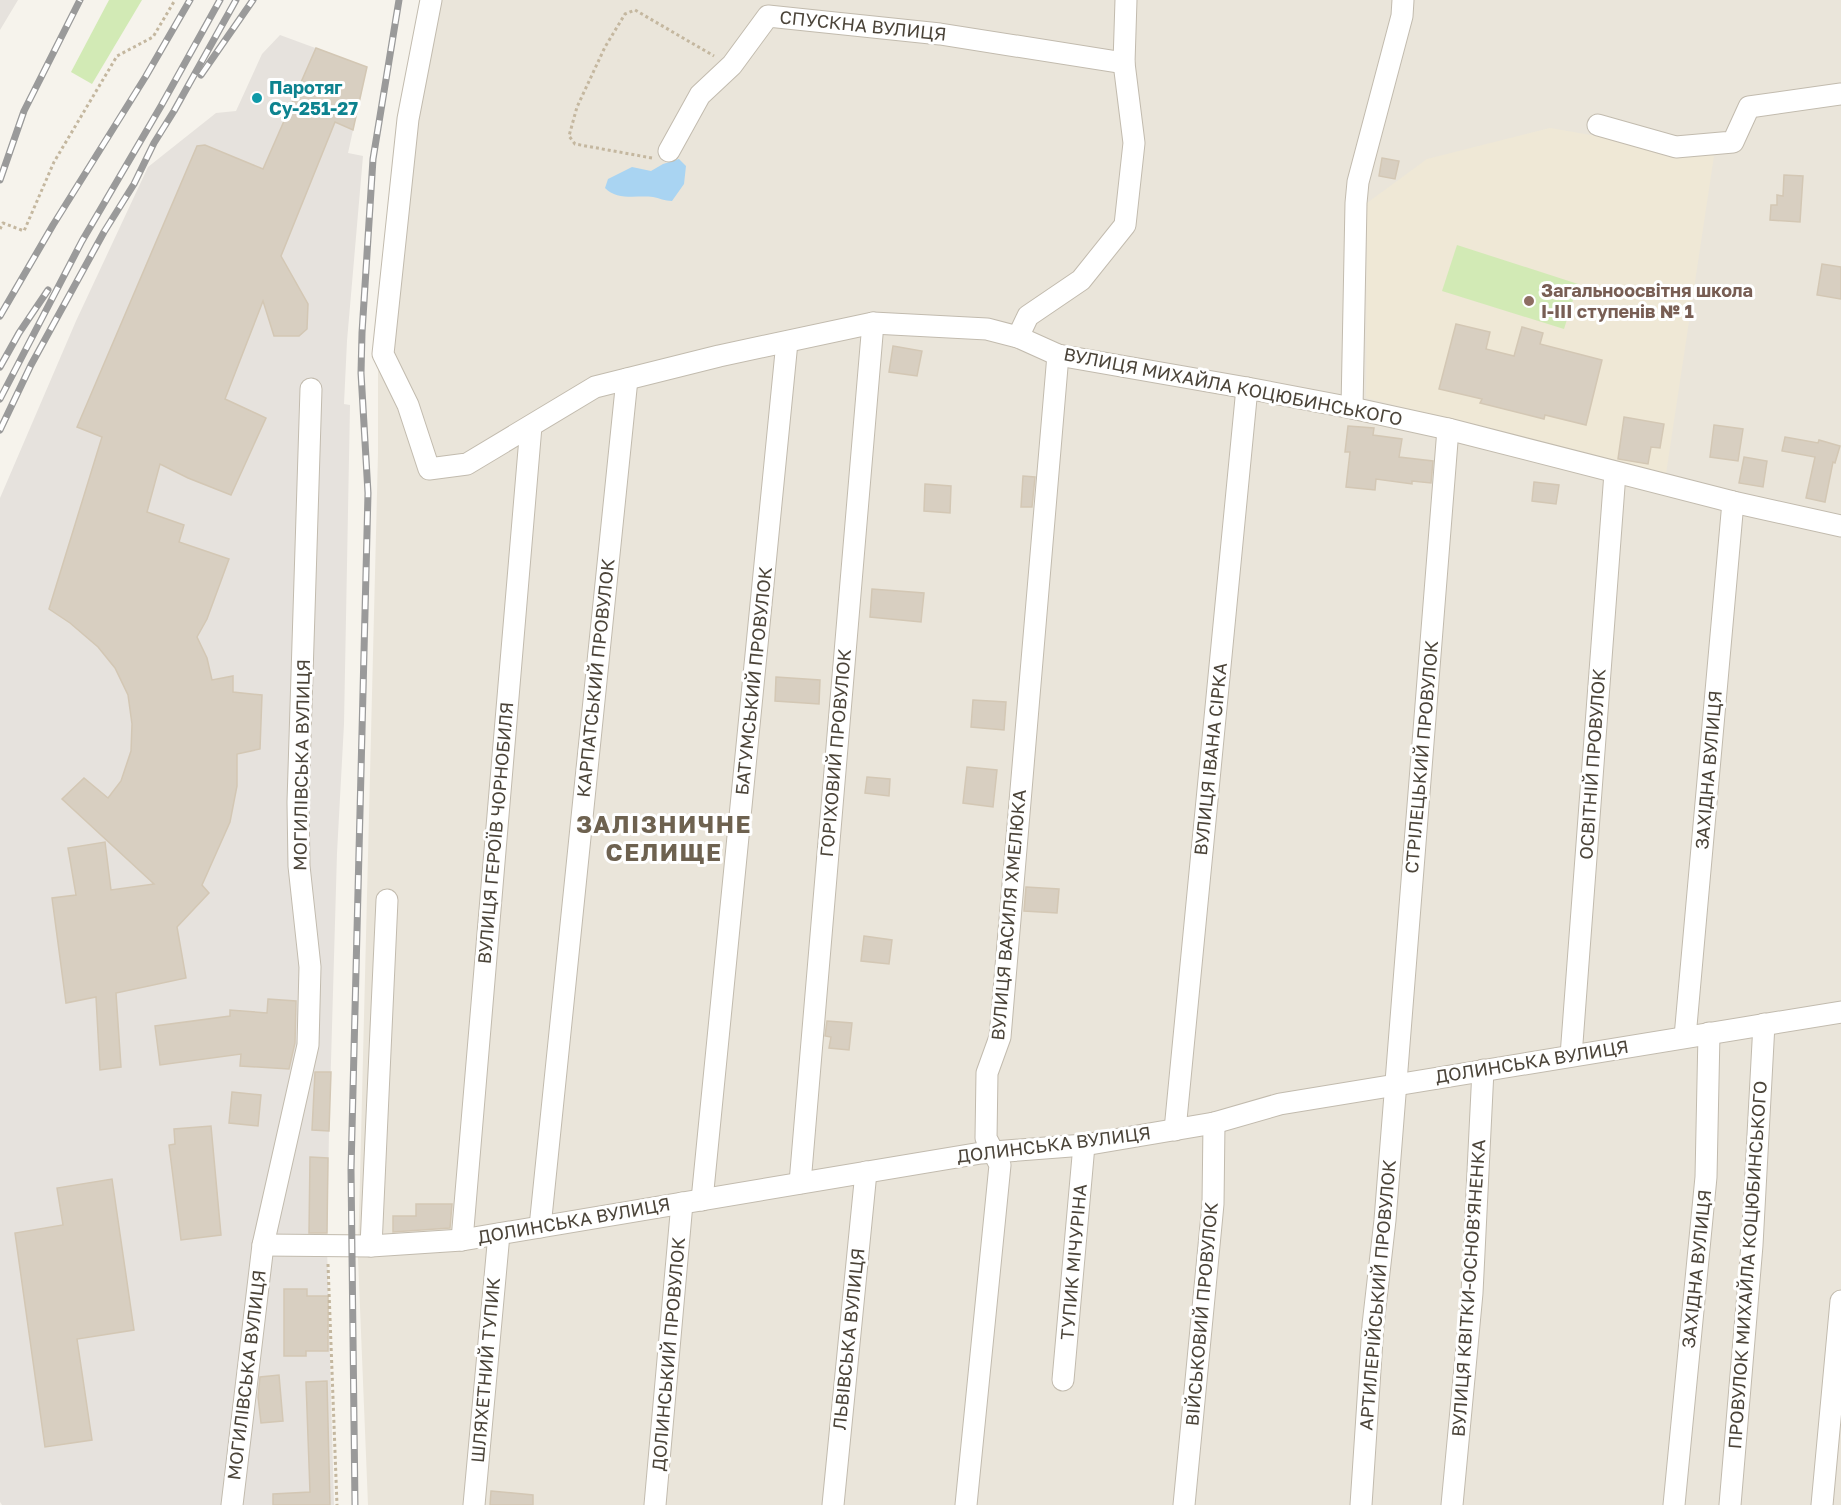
<svg xmlns="http://www.w3.org/2000/svg" width="1841" height="1505" font-family="'Golos Text',sans-serif">
  <rect width="100%" height="100%" fill="#f6f3ec"/>
  <polygon fill="#eae5da" points="421,0 1841,0 1841,1505 368,1505 358,1258 378,453 378,354"/>
  <g fill="#e6e2dd">
    <polygon points="0,0 18,0 0,30"/>
    <polygon points="280,35 367,67 348,153 363,156 347,341 344,404 350,405 344,724 337,853 329,1131 327,1246 334,1505 2,1505 0,1502 0,498 76,321 148,167 216,113 236,111 262,54"/>
  </g>
  <polygon fill="#efe8d6" points="1550,128 1714,156 1666,474 1366,398 1367,203 1427,159"/>
  <g fill="#d2eab5">
    <polygon points="109,0 142,0 92,84 71,72"/>
    <polygon points="1457,245 1578,284 1564,329 1442,291"/>
  </g>
  <path fill="#a9d4f2" d="M679 159 686 166 684 184 672 201C665 201 659 198 653 197 637 195 617 201 605 188L608 179 632 167 651 171 663 164Z"/>
  <g fill="#d8cfc1" stroke="#d3c7b4" stroke-width="1.5">
    <polygon points="316,48 367,67 353,130 335,122 281,256 308,304 307,329 299,336 274,336 263,301 225,399 266,418 231,495 188,478 160,464 147,512 184,525 179,542 229,559 207,619 197,637 207,658 212,680 233,676 233,692 262,695 260,749 237,754 237,786 230,822 202,885 209,893 177,927 186,978 116,993 121,1067 100,1070 96,997 66,1003 52,898 76,895 68,848 105,842 111,890 154,884 62,799 84,778 108,798 121,781 131,751 132,724 128,695 115,668 98,647 70,623 49,609 102,437 77,427 197,146 205,145 263,169"/>
    <polygon points="1382,158 1399,161 1395,179 1379,176"/>
    <polygon points="1784,175 1803,176 1800,222 1770,220 1771,205 1777,205 1777,195 1783,196"/>
    <polygon points="1822,264 1841,267 1841,299 1817,295"/>
    <polygon points="1456,324 1490,332 1486,349 1514,356 1522,327 1543,333 1540,344 1602,360 1586,425 1545,415 1544,419 1480,403 1482,399 1439,389"/>
    <polygon points="893,346 922,351 917,376 889,372"/>
    <polygon points="1624,417 1664,424 1660,448 1651,447 1648,464 1618,459"/>
    <polygon points="1714,425 1743,429 1738,461 1710,457"/>
    <polygon points="1348,426 1374,428 1373,435 1402,439 1399,457 1433,461 1431,483 1412,481 1412,484 1376,479 1375,490 1346,487 1350,452 1345,452"/>
    <polygon points="1785,437 1818,443 1819,440 1840,446 1835,463 1833,462 1825,502 1806,498 1815,457 1782,451"/>
    <polygon points="1744,457 1767,461 1763,487 1739,483"/>
    <polygon points="1023,476 1035,477 1032,507 1021,507"/>
    <polygon points="1534,482 1559,485 1556,504 1532,501"/>
    <polygon points="925,484 951,486 950,513 924,511"/>
    <polygon points="872,589 924,593 921,622 870,617"/>
    <polygon points="776,677 820,680 819,704 775,701"/>
    <polygon points="973,700 1006,702 1004,730 971,727"/>
    <polygon points="967,767 997,770 993,807 963,803"/>
    <polygon points="867,777 890,779 889,796 865,793"/>
    <polygon points="1026,887 1059,889 1057,913 1024,911"/>
    <polygon points="864,936 892,940 889,964 861,961"/>
    <polygon points="268,999 296,1001 295,1043 289,1069 240,1066 241,1054 160,1065 155,1026 230,1016 230,1010 267,1013"/>
    <polygon points="827,1021 852,1023 849,1050 829,1048 831,1037 825,1036"/>
    <polygon points="315,1072 331,1072 329,1131 312,1130"/>
    <polygon points="232,1092 261,1095 258,1126 229,1123"/>
    <polygon points="211,1126 221,1235 181,1240 169,1145 175,1144 174,1129"/>
    <polygon points="310,1157 328,1158 327,1233 309,1233"/>
    <polygon points="112,1179 134,1330 77,1339 92,1440 45,1447 15,1233 63,1225 57,1188"/>
    <polygon points="416,1204 452,1204 450,1228 393,1232 393,1216 416,1216"/>
    <polygon points="284,1289 307,1289 307,1296 328,1296 328,1351 306,1351 306,1356 284,1356"/>
    <polygon points="279,1375 283,1421 261,1423 258,1397 260,1377"/>
    <polygon points="327,1381 330,1505 273,1505 273,1494 310,1492 306,1382"/>
    <polygon points="491,1491 533,1495 533,1505 490,1505"/>
  </g>
  <g fill="none" stroke-linecap="round" stroke-linejoin="round">
    <g stroke="#c2bbae" stroke-width="23">
      <g id="minor">
        <polyline points="431,0 408,119 383,354 408,405 429,469 467,464 595,387 719,356 873,323 987,329 1018,337 1058,355 1247,388 1352,408 1448,429 1733,502 1841,526"/>
        <polyline points="1598,125 1676,147 1733,142 1749,107 1841,94"/>
        <polyline points="669,151 700,95 732,65 768,16 940,34 1124,63"/>
        <polyline points="1018,337 1028,316 1081,280 1125,225 1134,143 1124,63 1126,0"/>
        <polyline points="1352,408 1356,203 1358,182 1402,16 1403,0"/>
        <polyline points="1685,1037 1733,502"/>
        <polyline points="1571,1056 1615,473"/>
        <polyline points="1175,1130 1247,388"/>
        <polyline points="800,1183 873,323"/>
        <polyline points="702,1200 787,342"/>
        <polyline points="540,1227 627,379"/>
        <polyline points="462,1240 531,426"/>
        <polyline points="263,1245 371,1246 462,1240 981,1153 1084,1145 1214,1123 1280,1104 1841,1012"/>
        <polyline points="371,1246 387,900"/>
        <polyline points="1063,1380 1084,1145"/>
        <polyline points="232,1505 263,1245 308,1045 310,967 299,866 298,802 311,389"/>
        <polyline points="474,1505 499,1234"/>
        <polyline points="655,1505 682,1203"/>
        <polyline points="833,1505 866,1172"/>
        <polyline points="966,1505 1000,1165 986,1138 987,1073 1000,1037 1058,355"/>
        <polyline points="1184,1505 1213,1204 1214,1123"/>
        <polyline points="1361,1505 1373,1325 1385,1220 1448,429"/>
        <polyline points="1452,1505 1472,1293 1483,1070"/>
        <polyline points="1674,1505 1706,1177 1709,1033"/>
        <polyline points="1730,1505 1752,1245 1764,1024"/>
        <polyline points="1822,1505 1841,1301"/>
      </g>
    </g>
    <g stroke="#c4b79f" stroke-width="3" stroke-dasharray="3 3" stroke-linecap="butt">
      <polyline points="652,158 575,144 569,136 577,107 605,47 625,14 635,10 714,56"/>
      <polyline points="0,229 3,223 24,231 54,162 117,56 153,37 175,0"/>
      <polyline points="328,1264 337,1505"/>
    </g>
    <use href="#minor" stroke="#fff" stroke-width="21"/>
    <g stroke="#9a9a9a" stroke-width="7">
      <g id="rail">
        <polyline points="201,75 253,0"/>
        <polyline points="0,180 24,111 80,0"/>
        <polyline points="0,316 53,225 146,76 190,0"/>
        <polyline points="0,367 19,333 48,290"/>
        <polyline points="0,399 82,241 161,106 220,0"/>
        <polyline points="0,430 31,365 104,232 134,184 154,143 174,111 236,0"/>
        <polyline points="355,1505 351,1170 368,493 361,373 362,333 373,159 399,0"/>
      </g>
    </g>
    <use href="#rail" stroke="#fff" stroke-width="4.5" stroke-dasharray="14" stroke-linecap="butt"/>
  </g>
  <circle fill="#0f9aa8" stroke="#fff" stroke-width="2" cx="257" cy="98" r="6"/>
  <circle fill="#8d6e63" stroke="#fff" stroke-width="2" cx="1529" cy="301" r="6"/>
  <g text-anchor="middle" stroke-width="6" stroke-linejoin="round" paint-order="stroke">
    <g font-size="18" fill="#4b4439" stroke="#fff">
      <text transform="translate(863 26) rotate(6)" y="6">СПУСКНА ВУЛИЦЯ</text>
      <text transform="translate(1233 387) rotate(11)" y="6">ВУЛИЦЯ МИХАЙЛА КОЦЮБИНСЬКОГО</text>
      <text transform="translate(596 678) rotate(-84)" y="6">КАРПАТСЬКИЙ ПРОВУЛОК</text>
      <text transform="translate(754 681) rotate(-84)" y="6">БАТУМСЬКИЙ ПРОВУЛОК</text>
      <text transform="translate(836 753) rotate(-85)" y="6">ГОРІХОВИЙ ПРОВУЛОК</text>
      <text transform="translate(1422 757) rotate(-85)" y="6">СТРІЛЕЦЬКИЙ ПРОВУЛОК</text>
      <text transform="translate(1211 759) rotate(-84)" y="6">ВУЛИЦЯ ІВАНА СІРКА</text>
      <text transform="translate(1593 764) rotate(-86)" y="6">ОСВІТНІЙ ПРОВУЛОК</text>
      <text transform="translate(302 765) rotate(-89)" y="6">МОГИЛІВСЬКА ВУЛИЦЯ</text>
      <text transform="translate(1709 770) rotate(-85)" y="6">ЗАХІДНА ВУЛИЦЯ</text>
      <text transform="translate(496 833) rotate(-85)" y="6">ВУЛИЦЯ ГЕРОЇВ ЧОРНОБИЛЯ</text>
      <text transform="translate(1009 915) rotate(-85)" y="6">ВУЛИЦЯ ВАСИЛЯ ХМЕЛЮКА</text>
      <text transform="translate(1532 1062) rotate(-9)" y="6">ДОЛИНСЬКА ВУЛИЦЯ</text>
      <text transform="translate(1054 1145) rotate(-7)" y="6">ДОЛИНСЬКА ВУЛИЦЯ</text>
      <text transform="translate(574 1221) rotate(-10)" y="6">ДОЛИНСЬКА ВУЛИЦЯ</text>
      <text transform="translate(1074 1262) rotate(-85)" y="6">ТУПИК МІЧУРІНА</text>
      <text transform="translate(1748 1265) rotate(-86)" y="6">ПРОВУЛОК МИХАЙЛА КОЦЮБИНСЬКОГО</text>
      <text transform="translate(1697 1269) rotate(-84)" y="6">ЗАХІДНА ВУЛИЦЯ</text>
      <text transform="translate(1469 1288) rotate(-86)" y="6">ВУЛИЦЯ КВІТКИ-ОСНОВ'ЯНЕНКА</text>
      <text transform="translate(1378 1295) rotate(-85)" y="6">АРТИЛЕРІЙСЬКИЙ ПРОВУЛОК</text>
      <text transform="translate(1202 1314) rotate(-85)" y="6">ВІЙСЬКОВИЙ ПРОВУЛОК</text>
      <text transform="translate(849 1339) rotate(-84)" y="6">ЛЬВІВСЬКА ВУЛИЦЯ</text>
      <text transform="translate(669 1354) rotate(-85)" y="6">ДОЛИНСЬКИЙ ПРОВУЛОК</text>
      <text transform="translate(486 1370) rotate(-85)" y="6">ШЛЯХЕТНИЙ ТУПИК</text>
      <text transform="translate(247 1375) rotate(-83)" y="6">МОГИЛІВСЬКА ВУЛИЦЯ</text>
    </g>
    <g font-size="18" font-weight="bold" fill="#0d838f" stroke="#fff" text-anchor="start">
      <text x="269" y="94">Паротяг<tspan x="269" dy="21">Су-251-27</tspan></text>
    </g>
    <g font-size="18" font-weight="bold" fill="#785e54" stroke="#fff" text-anchor="start">
      <text x="1541" y="297">Загальноосвітня школа<tspan x="1541" dy="21">І-ІІІ ступенів № 1</tspan></text>
    </g>
    <g font-size="24" font-weight="bold" letter-spacing="1.5" fill="#6e6250" stroke="#fff">
      <text x="664" y="833">ЗАЛІЗНИЧНЕ<tspan x="664" dy="28">СЕЛИЩЕ</tspan></text>
    </g>
  </g>
</svg>
